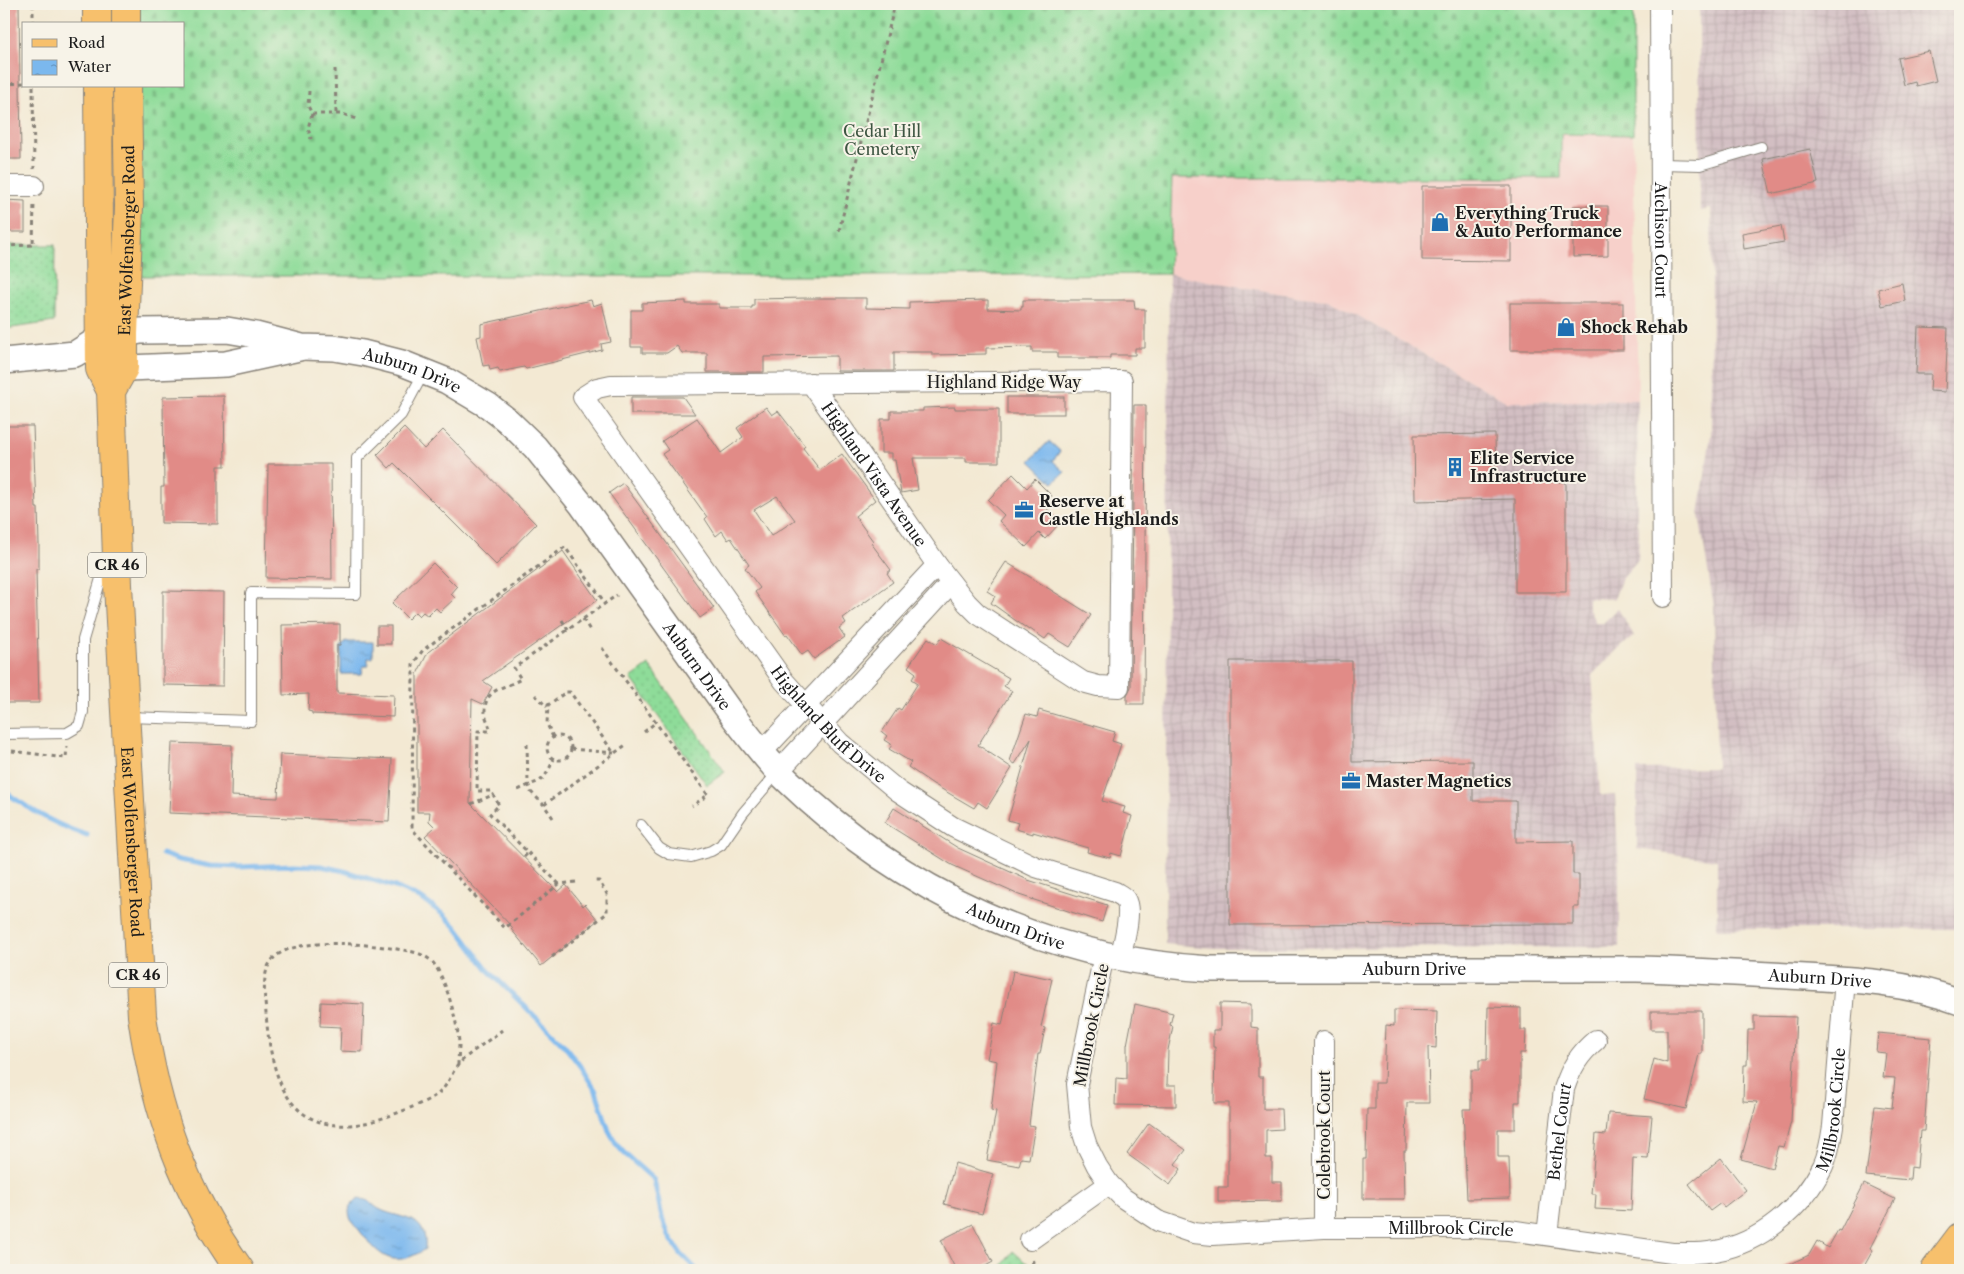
<svg xmlns="http://www.w3.org/2000/svg" width="1964" height="1274" font-family="'Libre Caslon Text',serif">
  <defs>
    <pattern id="industrial-grid" width="8" height="8" patternUnits="userSpaceOnUse" patternTransform="scale(1.25)"><rect width="8" height="8" fill="#d2bec2"/><path d="M0 4h8M4 0v8" fill="none" stroke="#b4a3a6"/></pattern>
    <pattern id="grass-dots" width="8" height="8" patternUnits="userSpaceOnUse" patternTransform="scale(1.25)"><rect width="8" height="8" fill="#8edc99"/><path d="M2 2h.1M6 6h.1" fill="none" stroke="#7abc83" stroke-width="1.8" stroke-linecap="round"/></pattern>
    <pattern id="cemetery-stones" width="16" height="16" patternUnits="userSpaceOnUse" patternTransform="scale(1.25)"><rect width="16" height="16" fill="#8edc99"/><path d="M2 7V4a2 2 0 0 1 4 0v3zM10 15v-3a2 2 0 0 1 4 0v3z" fill="#7abc83"/></pattern>
    <pattern id="water-ripples" width="26" height="14" patternUnits="userSpaceOnUse" patternTransform="scale(1.25)"><rect width="26" height="14" fill="#7bb8ee"/><path d="M2 4q2-2 4 0t4 0M15 11q2-2 4 0t4 0" fill="none" stroke="#6495c0"/></pattern>
  </defs>
  <rect width="100%" height="100%" fill="#f7f3e8"/>
  <filter id="ink" filterUnits="userSpaceOnUse"><feTurbulence type="fractalNoise" baseFrequency=".02" numOctaves="2"/><feDisplacementMap in="SourceGraphic" scale="10" xChannelSelector="R" yChannelSelector="G"/><feConvolveMatrix kernelMatrix="1 2 1 2 8 2 1 2 1" color-interpolation-filters="sRGB"/></filter>
  <filter id="wash" filterUnits="userSpaceOnUse"><feTurbulence type="fractalNoise" baseFrequency=".0096" numOctaves="4" result="noise"/><feDisplacementMap in="SourceGraphic" scale="20" xChannelSelector="R" yChannelSelector="G"/><feGaussianBlur stdDeviation="1.12" result="paint"/><feColorMatrix in="noise" values="0 0 0 0 0 0 0 0 0 0 0 0 0 0 0 0 0 1.4 0 .05"/><feComposite in="paint" operator="in"/></filter>
  <g filter="url(#wash)">
    <rect width="100%" height="100%" fill="#f3e9d3"/>
    <polygon fill="#f7d0ca" points="1561,134 1633,135 1638,400 1507,402 1328,299 1301,297 1169,274 1172,178 1561,178"/>
    <g fill="url(#industrial-grid)">
      <polygon points="1699,4 1960,4 1960,929 1717,929 1717,860 1637,849 1637,769 1717,768 1714,607 1699,515 1711,435 1712,278 1711,209 1700,211"/>
      <polygon points="1169,274 1301,297 1328,299 1507,402 1638,400 1637,502 1637,524 1639,528 1638,560 1622,578 1614,599 1588,598 1588,608 1596,623 1603,623 1618,609 1634,636 1618,649 1592,675 1600,794 1603,796 1615,795 1619,872 1619,947 1214,948 1165,944"/>
    </g>
    <g fill="url(#grass-dots)" stroke="#557c5a">
      <polygon points="55,245 54,322 4,329 4,245"/>
      <polygon points="649,665 725,772 707,785 631,678"/>
      <polygon points="1013,1251 1025,1262 1042,1269 999,1270"/>
    </g>
    <polygon fill="url(#cemetery-stones)" stroke="#557c5a" points="130,4 1633,4 1633,135 1561,134 1561,178 1172,178 1169,274 892,276 131,276 131,86 184,86 184,24 130,24"/>
    <g fill="url(#water-ripples)" stroke="#4c6a85">
      <polygon points="1049,441 1060,451 1053,461 1065,472 1053,483 1030,461"/>
      <polygon points="346,642 373,642 373,658 368,658 368,666 363,666 362,674 341,674 341,648"/>
      <path d="M358 1199C373 1199 370 1205 381 1210 403 1220 428 1215 425 1249 387 1274 375 1249 351 1220 347 1210 349 1205 358 1199Z"/>
    </g>
    <g fill="none" stroke-linecap="round" stroke-linejoin="round">
      <g stroke="#7bb8ee" stroke-width="5">
        <path d="M4 791C30 810 56 826 87 835"/>
        <polyline points="162,854 179,860 211,866 238,867 294,865 321,866 344,871 395,887 422,899 444,915 456,927 489,971 564,1045 580,1066 596,1091 609,1131 616,1144 625,1154 654,1180 662,1217 669,1236 681,1254 697,1270"/>
      </g>
    </g>
    <g id="blocks">
      <g fill="#e18b87" fill-rule="evenodd">
        <polygon points="4,4 19,4 21,159 4,159"/>
        <polygon points="1929,51 1936,81 1916,86 1915,82 1904,85 1898,58"/>
        <polygon points="1810,149 1818,183 1771,194 1763,159"/>
        <polygon points="1422,186 1511,186 1511,261 1422,260"/>
        <polygon points="4,200 25,201 25,232 4,232"/>
        <polygon points="1573,206 1608,206 1608,256 1573,257"/>
        <polygon points="1781,226 1784,242 1744,249 1742,233"/>
        <polygon points="1902,283 1905,301 1882,306 1878,289"/>
        <polygon points="808,298 866,298 866,308 909,309 909,302 988,300 988,309 1021,310 1021,307 1023,307 1023,300 1134,300 1135,309 1145,309 1145,348 1135,348 1135,355 1110,355 1110,358 1057,358 1057,352 1032,352 1032,347 986,348 986,354 932,355 932,352 894,352 894,371 837,371 837,356 764,357 764,372 707,372 707,353 682,353 677,346 667,353 642,353 642,347 631,347 631,310 642,310 642,303 686,301 686,304 719,304 719,308 752,308 752,306 754,306 754,299"/>
        <polygon points="591,300 593,306 602,303 611,342 601,344 602,350 526,369 524,367 500,372 498,368 490,370 489,365 483,366 477,337 481,336 481,324"/>
        <rect x="1510" y="303" width="113" height="47"/>
        <polygon points="1918,327 1948,328 1945,392 1930,391 1931,374 1916,374"/>
        <polygon points="224,396 225,466 218,466 218,524 161,523 161,487 164,487 163,397"/>
        <polygon points="631,397 683,397 695,414 631,414"/>
        <rect x="1007" y="397" width="57" height="17"/>
        <polygon points="1134,405 1146,405 1144,704 1127,704 1127,695 1131,687"/>
        <path d="M766 407 772 415 778 411 805 446 803 448 820 470 842 454 875 500 855 516 873 541 871 543 891 570 887 573 893 582 843 618 846 623 839 628 845 637 814 659 808 651 802 655 787 634 786 636 755 592 760 588 745 568 749 565 731 538 728 540 722 531 716 536 705 519 707 517 662 454 668 450 662 441 697 418 721 453 743 437 737 428ZM777 496 795 520 771 536 754 510Z"/>
        <polygon points="955,407 955,409 999,409 999,462 966,462 966,458 913,458 918,490 901,493 895,460 891,460 891,453 881,453 881,419 891,419 891,411 923,411 923,408"/>
        <polygon points="4,426 33,426 36,508 38,508 39,544 39,569 36,569 39,703 4,703"/>
        <polygon points="404,428 424,449 443,430 536,524 496,565 394,463 389,468 377,455"/>
        <polygon points="1495,434 1496,482 1566,482 1566,592 1515,592 1515,499 1415,501 1414,435"/>
        <polygon points="268,464 331,464 332,579 266,578"/>
        <polygon points="1013,474 1027,488 1035,479 1052,496 1043,505 1061,522 1045,539 1039,533 1026,547 999,521 1004,515 988,500"/>
        <polygon points="623,483 714,608 700,618 609,493"/>
        <polygon points="563,551 597,600 483,681 492,687 483,704 472,699 470,803 558,892 566,885 583,906 585,904 598,920 541,966 511,929 513,928 425,836 435,827 429,821 430,812 417,812 417,674 428,652"/>
        <polygon points="1006,562 1091,615 1070,647 1049,634 1045,639 1030,629 1029,630 991,603 995,596 987,591"/>
        <polygon points="433,563 457,587 451,594 455,598 440,612 436,608 428,616 423,612 419,616 415,612 408,619 392,603"/>
        <polygon points="163,591 224,592 223,686 163,685"/>
        <polygon points="340,624 340,645 337,645 337,693 394,695 393,717 312,714 312,712 308,711 309,694 283,695 282,625"/>
        <rect x="377" y="626" width="14" height="18"/>
        <polygon points="928,638 937,644 941,638 1009,678 1004,686 1012,691 978,745 1012,768 987,808 978,802 974,808 933,784 908,767 911,762 889,749 892,745 884,740 887,736 882,732 898,708 901,710 918,683 912,679 916,673 908,667"/>
        <polygon points="1230,661 1352,661 1352,762 1473,761 1473,801 1516,801 1516,842 1573,841 1573,874 1579,874 1579,907 1573,907 1573,924 1230,925"/>
        <polygon points="1039,710 1115,732 1112,741 1121,744 1102,801 1125,807 1123,813 1132,816 1121,856 1111,853 1110,858 1087,852 1088,848 1033,832 1033,834 1016,829 1018,823 1008,820 1031,739 1015,764 1010,761 1026,714 1037,717"/>
        <polygon points="172,743 232,745 231,796 278,798 280,754 392,759 389,822 169,813"/>
        <polygon points="894,808 958,848 1028,880 1107,905 1102,922 1019,895 952,865 885,823"/>
        <polygon points="1013,971 1052,979 1041,1027 1045,1028 1040,1054 1038,1054 1029,1125 1035,1126 1029,1159 1021,1158 1019,1166 987,1160 996,1111 991,1110 997,1061 987,1059 994,1023 1002,1025"/>
        <polygon points="321,1002 364,1004 362,1052 340,1051 341,1027 320,1026"/>
        <polygon points="1220,1003 1251,1004 1251,1027 1258,1028 1258,1077 1263,1077 1263,1109 1281,1109 1282,1129 1266,1130 1266,1158 1272,1158 1272,1182 1282,1182 1282,1201 1218,1202 1218,1187 1228,1187 1228,1159 1229,1159 1229,1103 1214,1103 1215,1047 1213,1047 1213,1030 1220,1030"/>
        <polygon points="1135,1004 1173,1013 1170,1025 1173,1026 1168,1050 1167,1085 1176,1085 1176,1106 1115,1105 1116,1078 1127,1079 1127,1045"/>
        <polygon points="1488,1007 1521,1008 1521,1030 1526,1030 1525,1053 1520,1053 1520,1102 1515,1102 1515,1129 1498,1129 1498,1157 1509,1157 1510,1198 1467,1199 1463,1109 1471,1109 1471,1070 1479,1070 1479,1060 1487,1060"/>
        <polygon points="1394,1010 1437,1011 1436,1048 1428,1047 1429,1103 1407,1103 1406,1151 1404,1151 1405,1199 1363,1199 1363,1159 1366,1159 1367,1109 1375,1109 1375,1083 1384,1083 1386,1025 1394,1026"/>
        <polygon points="1651,1011 1702,1011 1702,1054 1699,1054 1686,1109 1644,1099 1654,1059 1667,1063 1667,1030 1651,1030"/>
        <polygon points="1754,1016 1796,1017 1791,1122 1784,1147 1778,1146 1772,1168 1741,1159 1757,1102 1743,1101 1744,1065 1747,1065 1748,1030 1754,1030"/>
        <polygon points="1878,1033 1931,1038 1924,1131 1920,1131 1917,1168 1911,1167 1910,1180 1866,1176 1875,1106 1892,1108 1895,1078 1883,1077 1886,1053 1876,1052"/>
        <polygon points="1608,1113 1652,1116 1648,1159 1633,1158 1631,1211 1595,1209 1596,1194 1591,1194 1596,1134 1606,1135"/>
        <polygon points="1149,1123 1186,1150 1175,1164 1181,1169 1170,1185 1127,1154"/>
        <polygon points="1721,1158 1746,1190 1724,1207 1721,1203 1710,1211 1689,1184"/>
        <polygon points="955,1163 993,1174 982,1214 944,1204"/>
        <polygon points="1864,1184 1895,1199 1870,1248 1873,1250 1862,1270 1777,1270 1809,1255 1817,1241 1828,1248 1838,1230 1840,1231"/>
        <polygon points="973,1224 993,1262 978,1270 956,1270 941,1240"/>
      </g>
    </g>
  </g>
  <g filter="url(#ink)">
    <use href="#blocks" fill-opacity="0" stroke="#888278" stroke-width="1"/>
    <g fill="none" stroke-linecap="round" stroke-linejoin="round">
      <g stroke="#888278" stroke-width="12">
        <g id="service">
          <polyline points="1661,164 1700,165 1761,147"/>
          <polyline points="127,717 251,721 251,593 356,594 357,458 401,415 424,372"/>
          <polyline points="4,734 67,733 79,726 83,712 83,640 107,558"/>
          <polyline points="641,825 659,848 669,854 691,857 711,851 721,845 743,813 779,771"/>
        </g>
      </g>
      <g stroke="#888278" stroke-width="22">
        <g id="minor">
          <path id="s1" d="M1660 4 1663 597"/>
          <polyline points="4,186 34,186"/>
          <path id="s2" d="M811 383 937 565 967 603 978 614 1083 682 1098 686 1119 687 1122 381 611 385 597 388 583 397 784 681 840 743 898 791 953 827 1036 867 1115 892C1118 894 1123 896 1125 899 1133 911 1123 944 1120 958"/>
          <polyline points="762,752 937,565"/>
          <polyline points="779,771 951,583"/>
          <path id="s3" d="M1104 955 1077 1084 1081 1127 1087 1146 1097 1166 1109 1184 1123 1198 1158 1221 1193 1233 1213 1235 1324 1228H1475L1509 1230 1672 1253C1687 1253 1700 1254 1715 1251 1761 1243 1802 1208 1823 1166 1829 1153 1831 1140 1833 1126L1845 979"/>
          <polyline points="1324,1041 1324,1228"/>
          <path id="s4" d="M1547 1235 1564 1089C1571 1068 1579 1054 1596 1040"/>
          <polyline points="1030,1240 1109,1184"/>
        </g>
      </g>
      <g stroke="#888278" stroke-width="28">
        <g id="tertiary">
          <path id="s5" d="M4 361 75 354 100 338 141 331 227 330 256 335 302 347 334 348 363 353 402 363 447 381 489 406 508 421 535 447 582 505 733 716C750 738 767 761 787 780 903 892 1048 960 1210 969H1636C1686 970 1737 973 1788 976 1846 979 1905 981 1960 1002"/>
          <polyline points="103,369 226,364 299,348"/>
        </g>
      </g>
      <g stroke="#888278" stroke-width="30">
        <g id="primary">
          <polyline points="97,4 97,24"/>
          <polyline points="126,4 126,24"/>
          <path id="s6" d="M98 86 100 369 111 391 118 585 142 1016C156 1112 183 1191 240 1270"/>
          <path id="s7" d="M111 391 124 368V334L129 206 127 86"/>
          <polyline points="1935,1270 1960,1237"/>
        </g>
      </g>
      <g stroke="#888278" stroke-width="3" stroke-dasharray="4 4" stroke-linecap="butt">
        <polyline points="33,4 33,24"/>
        <polyline points="335,69 336,113"/>
        <polyline points="4,84 24,83"/>
        <polyline points="33,86 34,169"/>
        <polyline points="309,91 308,106 312,114 308,128 311,139"/>
        <polyline points="312,114 343,114 356,119"/>
        <polyline points="839,231 895,4"/>
        <polyline points="4,246 33,245 34,203"/>
        <polyline points="583,619 591,632"/>
        <polyline points="562,620 568,630"/>
        <polyline points="602,648 708,795 692,806"/>
        <polyline points="535,695 547,707"/>
        <polyline points="644,732 656,722"/>
        <circle cx="559" cy="748" r="12"/>
        <polyline points="553,737 547,724 548,705 566,692 570,692 614,753"/>
        <polyline points="527,744 528,783 531,792 544,805"/>
        <polyline points="571,749 614,753"/>
        <polyline points="4,750 66,758 67,746"/>
        <path d="M518 790C542 778 541 787 554 759"/>
        <polyline points="471,804 493,795"/>
        <polyline points="553,818 544,805 627,744"/>
        <polyline points="524,857 529,852"/>
        <polyline points="576,882 559,884 505,928 412,829 413,664 423,650 565,547 605,603"/>
        <path d="M559 884 490 814 499 805 491 791H477L478 731H490C490 724 485 719 485 712 484 688 506 688 521 679L514 668 617 595"/>
        <polyline points="552,957 607,913 607,894 599,881 592,881"/>
        <path d="M458 1065C458 1058 459 1050 459 1043 458 1024 444 969 429 959 422 954 415 952 408 951 378 945 299 935 275 957 260 970 265 997 266 1014 271 1076 287 1138 365 1123 381 1120 427 1103 439 1093 448 1085 451 1074 458 1065 467 1054 490 1040 502 1030"/>
        <polyline points="1027,1270 1033,1262 1032,1258"/>
      </g>
      <use href="#service" stroke="#fff" stroke-width="10"/>
      <use href="#minor" stroke="#fff" stroke-width="20"/>
      <use href="#tertiary" stroke="#fff" stroke-width="25"/>
      <use href="#primary" stroke="#f7c06c" stroke-width="28"/>
    </g>
  </g>
  <defs>
    <g id="shop-bare" transform="scale(1.5)"><path d="M-5-2.5h2.3a2.7 3.5 0 0 1 5.4 0H5L5.5 6h-11ZM-1.5-2.5h3a1.5 2.3 0 0 0-3 0Z" fill="#1f6fb2" stroke="#f7f3e8" stroke-width="2.5" paint-order="stroke"/></g>
    <g id="building-bare" transform="scale(1.5)"><path d="M-4-6H4V6H1V3H-1V6H-4ZM-2.5-4.3h1.7v1.8h-1.7ZM.8-4.3h1.7v1.8H.8ZM-2.5-1h1.7V.8h-1.7ZM.8-1h1.7V.8H.8Z" fill="#1f6fb2" stroke="#f7f3e8" stroke-width="2.5" paint-order="stroke"/></g>
    <g id="office-bare" transform="scale(1.5)"><path d="M-6-3h4V-5.5h4V-3h4V5H-6ZM-1-4.5V-3h2v-1.5ZM-6 0V1H6V0Z" fill="#1f6fb2" stroke="#f7f3e8" stroke-width="2.5" paint-order="stroke"/></g>
  </defs>
  <g fill-rule="evenodd">
    <use href="#shop-bare" x="1440" y="222"/>
    <use href="#shop-bare" x="1566" y="327"/>
    <use href="#building-bare" x="1455" y="467"/>
    <use href="#office-bare" x="1024" y="510"/>
    <use href="#office-bare" x="1351" y="781"/>
  </g>
  <g text-anchor="middle" stroke-width="4" stroke-linejoin="round" paint-order="stroke">
    <g fill="#f7f3e8" stroke="#5e5c59" stroke-width="1">
      <rect x="88" y="552.5" width="58" height="25" rx="4"/>
      <rect x="109" y="962.5" width="58" height="25" rx="4"/>
    </g>
    <g font-size="15" font-weight="bold" fill="#1c1c1c">
      <text x="117" y="570">CR 46</text>
      <text x="138" y="980">CR 46</text>
    </g>
    <g font-size="16" fill="#3e5642" stroke="#f7f3e8">
      <text x="882" y="137">Cedar Hill<tspan x="882" dy="18">Cemetery</tspan></text>
    </g>
    <g font-size="16" font-weight="bold" fill="#1c1c1c" stroke="#f7f3e8" text-anchor="start">
      <text x="1455" y="219">Everything Truck<tspan x="1455" dy="18">&amp; Auto Performance</tspan></text>
      <text x="1581" y="333">Shock Rehab</text>
      <text x="1470" y="464">Elite Service<tspan x="1470" dy="18">Infrastructure</tspan></text>
      <text x="1039" y="507">Reserve at<tspan x="1039" dy="18">Castle Highlands</tspan></text>
      <text x="1366" y="787">Master Magnetics</text>
    </g>
    <g font-size="16" fill="#1c1c1c" stroke="#f7f3e8">
      <text dy="6" stroke="none"><textPath href="#s7" startOffset="154">East Wolfensberger Road</textPath></text>
      <text dy="6" stroke="none"><textPath href="#s1" startOffset="236">Atchison Court</textPath></text>
      <text dy="6" stroke="none"><textPath href="#s5" startOffset="419">Auburn Drive</textPath></text>
      <text x="1004" y="388">Highland Ridge Way</text>
      <text dy="6" stroke="none"><textPath href="#s2" startOffset="111">Highland Vista Avenue</textPath></text>
      <text dy="6" stroke="none"><textPath href="#s5" startOffset="839">Auburn Drive</textPath></text>
      <text dy="6" stroke="none"><textPath href="#s2" startOffset="1705">Highland Bluff Drive</textPath></text>
      <text dy="6" stroke="none"><textPath href="#s6" startOffset="759">East Wolfensberger Road</textPath></text>
      <text dy="6" stroke="none"><textPath href="#s5" startOffset="1258">Auburn Drive</textPath></text>
      <text dy="6" stroke="none"><textPath href="#s5" startOffset="1662">Auburn Drive</textPath></text>
      <text dy="6" stroke="none"><textPath href="#s5" startOffset="2068">Auburn Drive</textPath></text>
      <text transform="translate(1091 1025) rotate(-79)" y="6">Millbrook Circle</text>
      <text dy="6" stroke="none"><textPath href="#s3" startOffset="1061">Millbrook Circle</textPath></text>
      <text dy="6" stroke="none"><textPath href="#s4" startOffset="104">Bethel Court</textPath></text>
      <text transform="translate(1324 1135) rotate(-90)" y="6">Colebrook Court</text>
      <text dy="6" stroke="none"><textPath href="#s3" startOffset="596">Millbrook Circle</textPath></text>
    </g>
  </g>
  <rect width="1964" height="1274" fill="none" stroke="#f7f3e8" stroke-width="20"/>
  <rect x="22" y="22" width="162" height="65" fill="#f7f3e8" stroke="#9f9d96"/>
  <rect x="32" y="39" width="25" height="8" fill="#f7c06c" stroke="#9f9d96"/>
  <text x="68" y="48" font-size="15" fill="#1c1c1c">Road</text>
  <rect x="32" y="60" width="25" height="15" fill="url(#water-ripples)" stroke="#9f9d96"/>
  <text x="68" y="72" font-size="15" fill="#1c1c1c">Water</text>
</svg>
